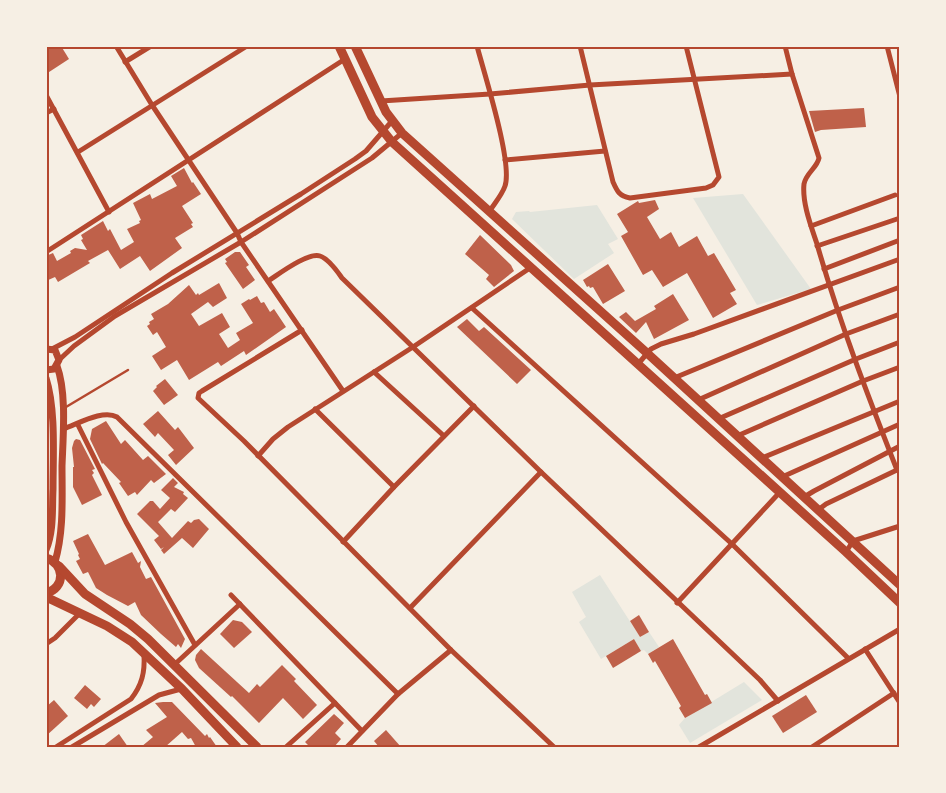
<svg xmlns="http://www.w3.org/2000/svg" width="946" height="793" font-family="'Alegreya Sans',sans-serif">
  <rect width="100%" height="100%" fill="#f6efe4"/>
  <g fill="#e2e4dc">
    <polygon points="743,194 811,289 757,305 693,198"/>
    <polygon points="597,205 618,239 608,244 614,253 574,279 512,219 516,212 529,211 530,212"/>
    <polygon points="600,575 640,637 649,632 659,647 648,654 644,650 641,651 634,639 601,659 579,622 586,617 572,592"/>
    <polygon points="744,682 762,700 690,743 679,725 685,718"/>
  </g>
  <g fill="#bf614a">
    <polygon points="46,46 61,46 69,59 46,74"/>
    <polygon points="864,108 866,127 821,130 815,132 809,111"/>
    <polygon points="184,168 192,183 193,182 201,194 182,206 193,223 191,224 193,227 175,238 182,248 150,271 140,256 120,269 108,250 88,261 90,263 58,282 55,277 46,281 46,256 53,253 57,261 71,253 70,251 75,248 87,250 81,240 83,239 81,235 103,221 108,231 110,229 121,250 134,242 127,229 140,223 139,221 141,220 133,203 150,194 152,199 177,186 171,176"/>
    <polygon points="655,200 659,209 647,217 660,239 671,232 679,247 697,236 708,256 714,253 736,290 730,293 737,304 713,318 687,273 663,287 652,270 643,275 621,236 628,232 617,214 638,201 639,203"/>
    <polygon points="480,235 511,265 514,271 494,287 486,279 489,275 465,254"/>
    <polygon points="235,252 240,252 249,265 246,267 255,280 243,289 225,263 227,262 225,259"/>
    <polygon points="608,264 625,291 603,304 593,287 590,288 589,286 587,287 583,280"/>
    <polygon points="219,283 227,298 213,307 208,302 191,314 199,326 222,313 230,327 219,334 228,348 240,340 236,333 253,323 241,304 249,299 250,300 257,296 261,303 264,302 270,312 274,309 286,327 246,355 244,351 221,366 218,362 189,380 177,360 161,370 152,356 166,347 157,332 153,335 147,326 150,324 149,322 154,319 151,314 168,304 189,285 196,295 198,293 199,295"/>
    <polygon points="673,294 689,320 654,339 646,322 636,333 619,317 626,312 635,321 656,309 654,306"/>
    <polygon points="467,319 479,331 484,327 531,370 517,384 457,327"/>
    <polygon points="165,379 178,395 164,405 153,391 157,387 156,386"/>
    <polygon points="158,411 175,430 178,427 194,448 176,465 168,455 174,450 158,433 155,437 143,424"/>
    <polygon points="106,421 121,444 125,440 143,460 148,456 166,474 154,483 151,480 137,495 135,492 128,496 119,483 121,482 103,463 102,464 90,439 92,429"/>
    <polygon points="76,439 80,440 95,469 92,470 94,473 92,475 102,495 82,505 73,487 73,467 74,467 72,448 74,441"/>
    <polygon points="173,478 178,483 174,487 184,492 183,494 188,498 175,512 171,509 158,522 172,538 188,521 191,523 194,520 199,519 209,529 193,548 182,538 164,554 161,550 164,547 161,549 154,540 159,536 137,514 150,501 153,501 160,509 170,498 161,490"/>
    <polygon points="88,534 105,565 132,552 138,563 141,561 140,567 146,579 151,577 185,639 181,648 178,644 176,647 161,634 141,615 135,602 128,606 107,595 96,588 88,572 83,574 76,561 80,559 78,555 79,554 73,541"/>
    <polygon points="639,615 649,632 640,637 630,621"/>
    <polygon points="233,620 242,622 252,632 234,648 220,634"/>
    <polygon points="634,639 641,651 613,668 606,656"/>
    <polygon points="673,639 705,695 707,694 712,703 685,718 679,708 681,706 655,661 653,663 648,654"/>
    <polygon points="201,649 249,693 257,684 260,687 282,665 296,679 294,681 317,705 303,719 283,698 259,723 232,696 231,697 199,668 195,660 196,655"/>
    <polygon points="85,685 101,699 94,707 91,704 87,709 74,698"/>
    <polygon points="806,695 817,712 783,733 772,716"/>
    <polygon points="54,700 68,716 46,736 46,707"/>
    <polygon points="163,702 172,702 205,736 207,734 209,738 210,737 217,747 196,747 191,738 188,739 182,732 165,747 141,747 153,737 146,730 167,717 155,703"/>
    <polygon points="334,714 344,723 335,733 341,739 334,747 310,747 305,742"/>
    <polygon points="386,730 401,747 379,747 374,741"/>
    <polygon points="119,734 128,747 102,747"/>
  </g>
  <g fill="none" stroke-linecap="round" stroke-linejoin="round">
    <polyline stroke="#b5482f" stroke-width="2.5" points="66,407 128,370"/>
    <g stroke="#b5482f" stroke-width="5">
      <polyline points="116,46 152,105 237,233 241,242 343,391"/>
      <path d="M477 46C484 73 513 163 505 186 502 195 494 204 489 212"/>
      <path d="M580 46 613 182C617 191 619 196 630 198L706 188 713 185 719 177 686 46"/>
      <path d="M785 46 792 74 819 158C817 168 806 173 804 184 802 203 811 226 817 244 839 321 868 396 897 470"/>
      <polyline points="887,46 900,97"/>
      <polyline points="125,62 151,46"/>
      <polyline points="46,95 109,212"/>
      <polyline points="381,101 490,94 590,85 792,74"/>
      <polyline points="46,113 54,109"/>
      <polyline points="78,152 247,46"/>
      <polyline points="505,160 605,151"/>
      <polyline points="811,226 895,195"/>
      <polyline points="817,246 900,218"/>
      <polyline points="46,252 345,59"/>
      <polyline points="824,269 900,240"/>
      <path d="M268 281C279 274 308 252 320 256 329 259 337 271 342 278L541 472 760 680 778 701"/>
      <polyline points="472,308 732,544 848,658"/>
      <polyline points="302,330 202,391 199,393 198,398 244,441 451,650 554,747"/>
      <polyline points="52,349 75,337 172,273 301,194 355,159 366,151 392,121"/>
      <polyline points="59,360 74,346 115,316 241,242 372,158 402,133"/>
      <polyline points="638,364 651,349 661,344 694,334 900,259"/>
      <polyline points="374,372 444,436"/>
      <polyline points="674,378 838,310 900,287"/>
      <polyline points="698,400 846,334 900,314"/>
      <polyline points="315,409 394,487"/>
      <polyline points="718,419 856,359 900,342"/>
      <polyline points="78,425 126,522 195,645"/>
      <path d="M63 429C78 424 103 409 117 417L398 694"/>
      <polyline points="737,436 863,381 900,367"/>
      <polyline points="258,456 273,439 288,427 413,347 530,268"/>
      <polyline points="762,458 900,401"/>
      <polyline points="782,477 900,424"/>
      <polyline points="804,497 814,491 900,446"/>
      <polyline points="818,510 826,504 899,469"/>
      <polyline points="343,542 394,487 474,406"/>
      <polyline points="846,552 853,541 900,526"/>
      <polyline points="231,595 362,731"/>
      <polyline points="677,603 780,492"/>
      <polyline points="410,608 541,472"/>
      <polyline points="46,644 55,638 80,613"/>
      <polyline points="865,649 900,703"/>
      <polyline points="174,665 240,604"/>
      <path d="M56 747 131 699C142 685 145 672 144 655"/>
      <polyline points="72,747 159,695 181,689"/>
      <polyline points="286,747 335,703"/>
      <polyline points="347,747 398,694 451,650"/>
      <polyline points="699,747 900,629"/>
      <polyline points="812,747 894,693"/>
    </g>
    <g stroke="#b5482f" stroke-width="7">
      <polyline points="46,349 55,350 59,360 54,369 46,370"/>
      <path d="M46 378C56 409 53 456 53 489 52 509 54 531 46 550"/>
      <path d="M55 562C64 531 62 498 62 466 63 437 67 393 57 366"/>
    </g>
    <g stroke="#b5482f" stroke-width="9">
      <polyline points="339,46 372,117 392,142 846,552 900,603"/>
      <polyline points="355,46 386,112 402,133 647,353 900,585"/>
      <path d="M46 558C65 563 66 588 46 593"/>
      <polyline points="59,566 85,594 130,624 148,639 257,747"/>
      <polyline points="46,597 107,626 132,642 182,689 237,747"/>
    </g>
  </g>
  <rect width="946" height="793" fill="none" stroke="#f6efe4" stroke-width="95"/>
  <rect x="48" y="48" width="850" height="698" fill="none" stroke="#b5482f" stroke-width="2"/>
</svg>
